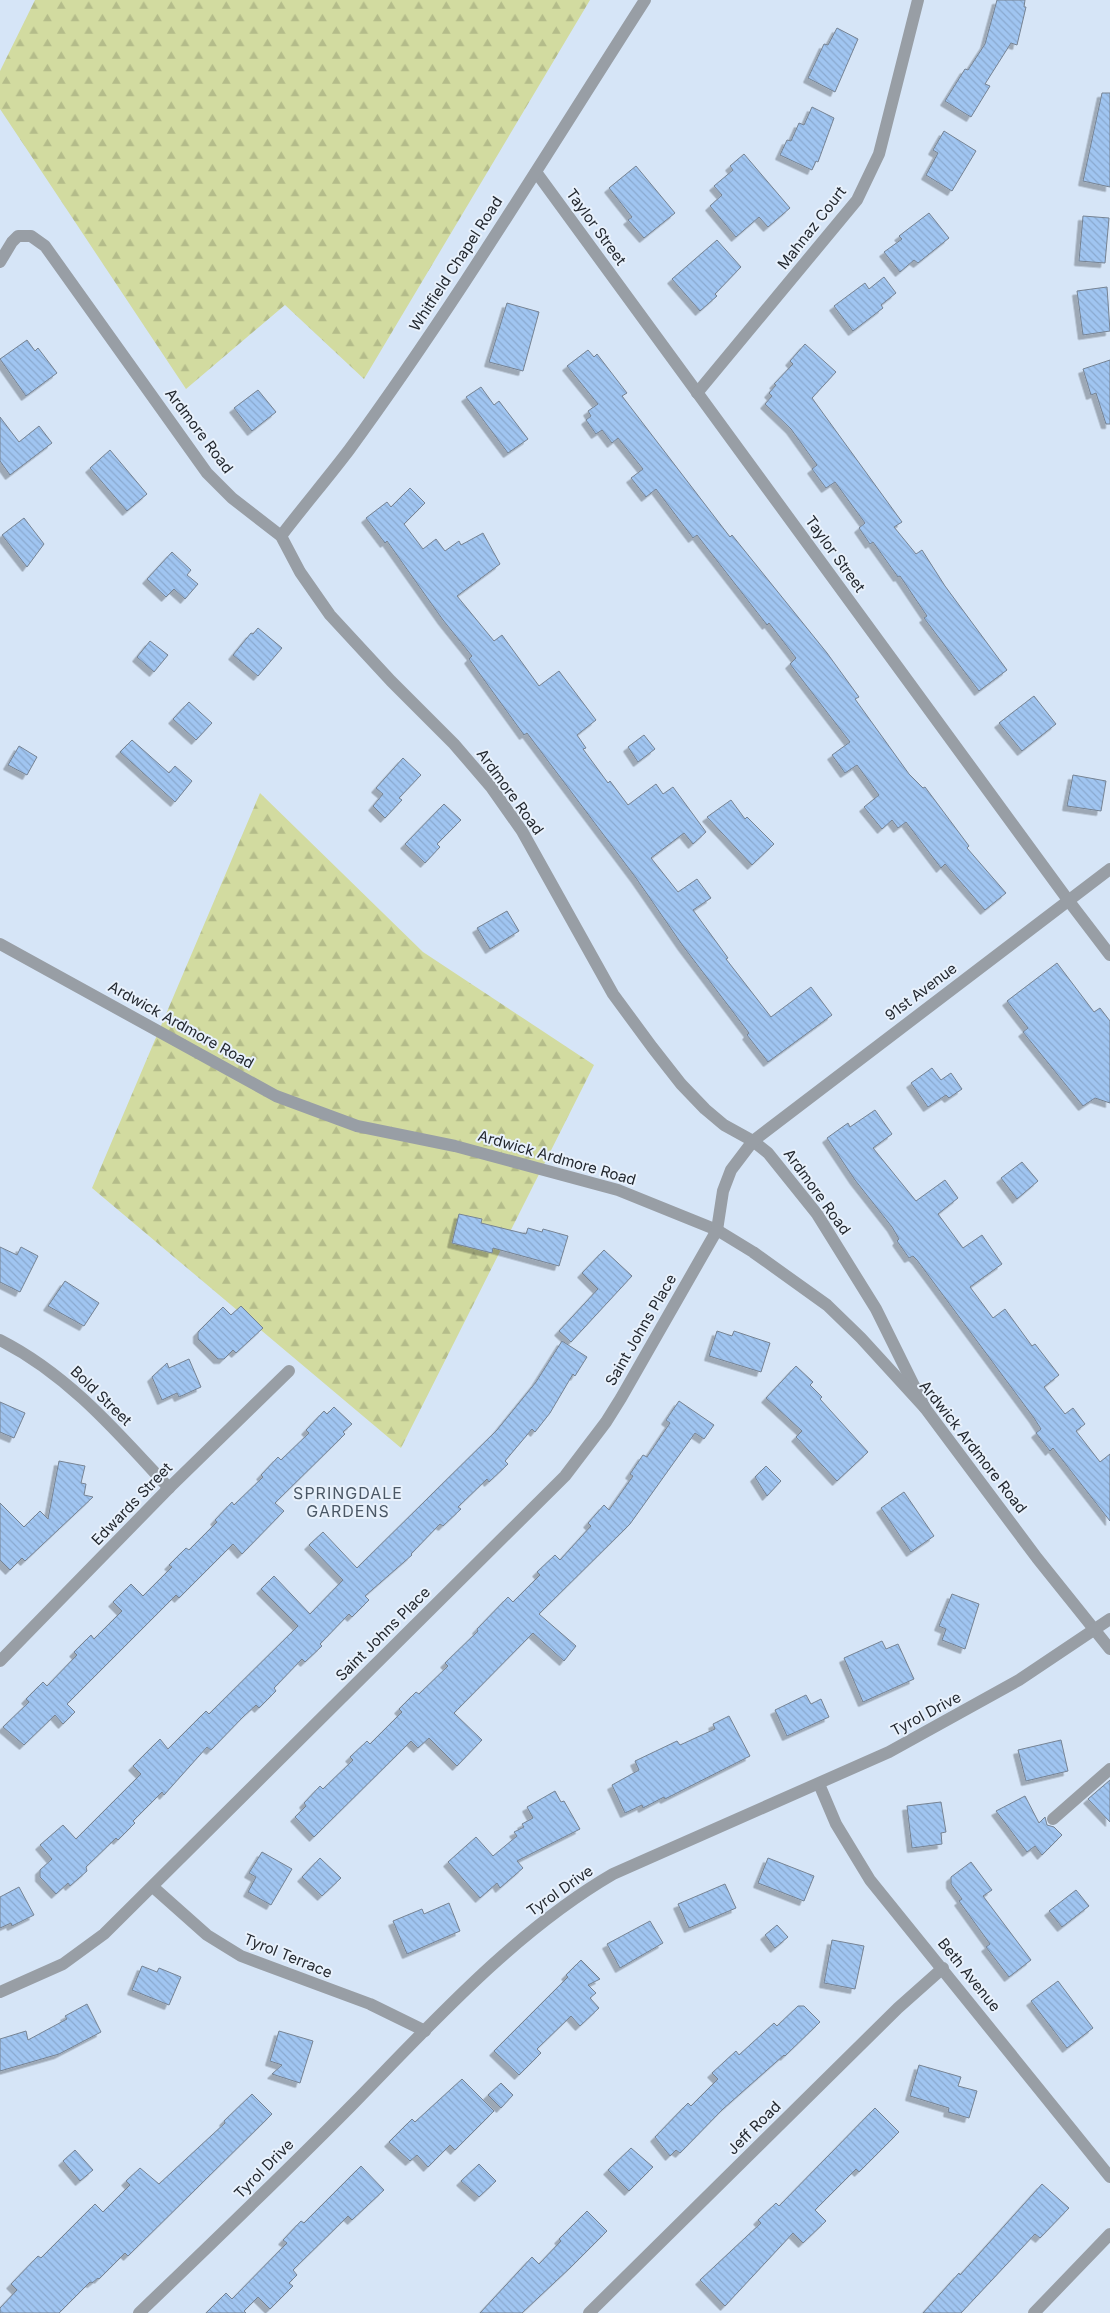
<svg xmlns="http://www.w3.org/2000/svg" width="1110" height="2313" font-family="Inter,sans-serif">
  <defs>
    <pattern id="forest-firs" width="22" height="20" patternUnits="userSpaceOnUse" patternTransform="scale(1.25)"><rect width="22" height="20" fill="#d2dba0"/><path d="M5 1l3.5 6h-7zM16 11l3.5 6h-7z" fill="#b4bc8a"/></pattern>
    <pattern id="building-back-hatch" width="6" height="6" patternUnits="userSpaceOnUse" patternTransform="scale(1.25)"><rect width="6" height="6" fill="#a0c5f1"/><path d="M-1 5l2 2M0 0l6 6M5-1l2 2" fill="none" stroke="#8aa9cf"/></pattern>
    <filter id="shadow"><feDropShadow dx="-4.5" dy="4.5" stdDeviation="0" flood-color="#0004"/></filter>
  </defs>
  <rect width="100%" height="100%" fill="#d6e5f7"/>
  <g fill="url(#forest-firs)">
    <polygon points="35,0 590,0 364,379 285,305 186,389 0,109 0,71"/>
    <polygon points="260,793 423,952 594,1065 401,1448 92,1188"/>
  </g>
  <g fill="url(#building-back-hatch)" stroke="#768393" filter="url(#shadow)">
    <polygon points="997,0 1025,0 1024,7 1026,7 1017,45 1011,43 985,84 990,86 971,117 945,101 965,69 968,70 985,44"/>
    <polygon points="837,28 858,39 835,92 808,78 824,44 828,45"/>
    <polygon points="1102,93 1110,93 1110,187 1083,181"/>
    <polygon points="812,107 834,118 818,162 816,161 812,170 780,155 787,140 791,141 799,123 804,125"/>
    <polygon points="944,131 976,151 952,191 926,175 938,153 933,150"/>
    <polygon points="744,154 790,208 768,227 759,217 736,237 710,206 722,195 714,186 733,170 730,166"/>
    <polygon points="636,166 675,213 644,238 628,220 632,217 609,188"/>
    <polygon points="929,213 949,238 918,263 914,260 900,272 884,252 902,239 899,236"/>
    <polygon points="1083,216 1109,218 1105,263 1079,261"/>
    <polygon points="717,240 741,267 715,294 717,296 700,311 672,279"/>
    <polygon points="884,277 896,293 881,305 883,308 853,331 834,306 865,283 869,289"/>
    <polygon points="1107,287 1110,331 1083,335 1077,291"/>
    <polygon points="507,303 539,312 523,371 489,362"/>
    <polygon points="27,340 35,351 38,348 57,373 26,396 0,359"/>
    <polygon points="805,344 836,372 812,398 902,522 894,527 916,554 922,550 945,586 1007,670 979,691 924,618 927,616 900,576 898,577 873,542 870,544 859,528 865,523 835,482 826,488 812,469 817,465 791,429 765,404 772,396 769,393 776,385 774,384 793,364 790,361"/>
    <polygon points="588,350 594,357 597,354 627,393 622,396 730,537 732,535 827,653 859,697 855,699 909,774 923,788 925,787 969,846 967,848 1006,893 985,910 945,864 941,868 906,822 898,828 892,820 882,829 864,807 879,795 857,765 845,773 832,755 850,742 790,664 796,658 769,623 767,625 697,535 693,538 656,489 646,497 631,478 643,469 618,438 612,443 602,430 596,434 586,420 591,416 588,411 598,404 567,366"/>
    <polygon points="1110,360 1110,424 1106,424 1096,393 1091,395 1083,369"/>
    <polygon points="481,387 494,405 499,401 528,439 508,453 466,397"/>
    <polygon points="258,390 276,412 252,431 234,408"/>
    <polygon points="0,417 19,442 39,426 52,443 10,475 0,461"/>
    <polygon points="110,450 147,494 127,511 90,468"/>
    <polygon points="410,488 425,503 404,524 423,549 436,539 445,551 459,541 461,545 483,533 500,564 457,596 494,641 502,635 539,686 559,671 596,720 577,735 586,748 583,749 608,783 610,781 628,805 656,784 663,794 673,787 706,832 693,844 684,833 651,858 678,892 697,879 711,898 693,910 728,958 726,959 771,1017 811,987 832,1015 768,1062 747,1035 749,1033 683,946 636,878 527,733 524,735 469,659 472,656 443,620 387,541 385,543 366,518 387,502 391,507"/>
    <polygon points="24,518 44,544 27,567 2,535"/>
    <polygon points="172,552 191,570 187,575 198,584 185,599 174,589 166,597 147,579"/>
    <polygon points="258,628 282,648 258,676 233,655 251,633 253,634"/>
    <polygon points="150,641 168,655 154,672 137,657"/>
    <polygon points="1034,696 1056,724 1022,751 999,723"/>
    <polygon points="189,702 212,723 196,740 173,719"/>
    <polygon points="644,735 655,749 638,762 628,747"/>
    <polygon points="132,740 169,773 175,766 192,781 175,802 120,752"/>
    <polygon points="19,746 37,757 27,775 8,765"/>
    <polygon points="403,758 421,775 399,798 402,800 385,818 373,806 383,794 376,788"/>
    <polygon points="1073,775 1106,781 1101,811 1067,806"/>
    <polygon points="731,800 745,819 747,817 774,844 752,865 707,817"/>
    <polygon points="444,804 461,820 437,844 440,847 425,863 405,844"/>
    <polygon points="507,911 519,931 490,949 477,928"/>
    <polygon points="1057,963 1094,1012 1100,1008 1110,1021 1110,1103 1095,1098 1083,1106 1023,1032 1028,1028 1007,1001"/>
    <polygon points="932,1068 941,1080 951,1073 962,1089 949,1098 946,1095 928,1107 911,1083"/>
    <polygon points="875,1110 892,1134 873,1148 916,1201 945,1180 958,1198 938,1214 963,1248 982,1235 1002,1264 970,1287 993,1318 1005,1309 1032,1346 1035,1344 1059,1375 1044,1387 1065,1414 1073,1408 1085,1424 1076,1431 1100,1462 1110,1454 1110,1521 1053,1448 1050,1451 1036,1433 1041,1429 1034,1418 917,1260 913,1256 909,1258 897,1241 899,1239 892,1227 855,1180 827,1138 848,1123 850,1127"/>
    <polygon points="1022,1162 1038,1181 1017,1199 1001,1178"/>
    <polygon points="459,1214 482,1219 481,1223 526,1234 528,1228 542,1232 543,1229 568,1236 559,1266 493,1248 492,1253 452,1243"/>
    <polygon points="0,1247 17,1255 21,1247 38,1256 20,1292 0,1282"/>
    <polygon points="604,1250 632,1276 571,1342 559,1331 598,1289 582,1273"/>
    <polygon points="65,1281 99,1303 84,1326 48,1306"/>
    <polygon points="241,1306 263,1328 236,1353 233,1350 224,1359 218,1359 198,1339 198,1332 223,1307 231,1315"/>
    <polygon points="717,1331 732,1336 734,1331 770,1343 761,1372 709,1356"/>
    <polygon points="562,1341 587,1357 575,1376 573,1374 550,1413 535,1432 532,1429 505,1461 508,1464 489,1482 487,1479 458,1507 461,1509 443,1526 440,1524 411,1554 412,1555 365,1596 369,1600 352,1617 349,1614 320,1644 322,1646 305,1662 302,1659 274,1688 276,1691 259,1708 256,1705 244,1716 211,1750 207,1747 164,1795 162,1792 133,1821 135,1823 118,1840 116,1838 86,1867 87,1871 70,1886 68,1883 56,1894 40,1877 40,1870 52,1859 40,1845 63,1825 76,1839 141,1774 133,1766 160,1739 168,1749 206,1711 209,1714 298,1626 261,1589 274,1576 310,1614 343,1580 309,1545 323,1532 357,1568 497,1430 536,1382"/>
    <polygon points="189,1359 201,1387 179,1397 177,1393 162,1400 152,1377 167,1363 169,1368"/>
    <polygon points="796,1366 813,1382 810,1385 822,1397 820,1399 868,1452 837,1481 796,1437 802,1431 766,1398"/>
    <polygon points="679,1401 714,1425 704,1439 695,1433 630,1524 539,1614 576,1646 564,1661 533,1633 454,1713 482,1740 457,1766 429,1738 418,1748 411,1741 314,1837 295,1817 306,1806 304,1803 320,1786 323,1789 353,1760 350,1757 367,1741 370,1744 402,1712 399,1709 416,1692 419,1694 448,1666 445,1663 478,1631 477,1629 508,1597 513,1602 540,1575 537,1572 555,1555 560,1560 591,1526 588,1523 604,1505 609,1510 633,1476 630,1474 643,1455 647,1457 670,1423 666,1420"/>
    <polygon points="0,1402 25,1413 14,1438 0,1432"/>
    <polygon points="334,1407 352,1424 343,1432 345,1434 275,1503 284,1511 242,1554 233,1544 179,1598 176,1595 67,1704 75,1712 63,1724 55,1715 24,1745 3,1727 29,1702 26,1699 43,1682 47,1686 77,1655 74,1652 91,1635 94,1639 122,1611 113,1602 131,1584 143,1596 172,1567 169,1565 186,1548 189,1550 217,1522 215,1520 232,1502 234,1505 263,1477 261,1475 278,1457 281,1460 309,1433 306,1430 324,1411 327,1414"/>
    <polygon points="59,1461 85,1466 81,1483 86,1484 84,1495 93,1497 25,1561 22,1558 10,1570 0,1560 0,1503 24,1527 40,1511 48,1519"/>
    <polygon points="766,1466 781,1481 767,1496 755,1477"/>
    <polygon points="904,1492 934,1536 911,1552 881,1508"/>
    <polygon points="952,1594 979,1604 965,1649 942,1640 946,1629 939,1626"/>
    <polygon points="882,1641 886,1649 898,1644 914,1679 863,1702 844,1658"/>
    <polygon points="806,1695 811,1704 821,1699 829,1717 787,1736 775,1710"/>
    <polygon points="729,1716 750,1756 665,1799 664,1797 643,1808 642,1805 625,1813 612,1785 639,1770 635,1761 677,1741 680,1745 715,1729 713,1724"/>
    <polygon points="1061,1740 1068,1771 1026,1781 1018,1750"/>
    <polygon points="1110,1780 1110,1822 1088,1799"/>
    <polygon points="555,1791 561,1802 564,1801 580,1829 517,1861 523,1868 500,1888 497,1883 480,1898 448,1862 476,1837 493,1856 517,1836 514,1832 524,1827 522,1824 533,1818 527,1807"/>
    <polygon points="1025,1796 1039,1823 1045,1817 1047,1825 1054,1827 1062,1835 1042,1855 1035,1846 1027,1852 996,1811"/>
    <polygon points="941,1802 946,1832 941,1833 942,1844 912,1848 907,1806"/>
    <polygon points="262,1852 292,1869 271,1905 248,1892 256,1877 249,1873"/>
    <polygon points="320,1858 341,1878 322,1896 302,1877"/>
    <polygon points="768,1858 814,1876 804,1901 758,1883"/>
    <polygon points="971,1862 992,1890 983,1896 1031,1960 1009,1977 986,1947 990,1944 959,1901 962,1899 951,1884 951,1877"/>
    <polygon points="725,1884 736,1908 689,1928 678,1904"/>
    <polygon points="19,1887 34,1915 12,1926 11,1923 0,1928 0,1897"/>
    <polygon points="1076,1890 1089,1906 1062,1927 1049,1911"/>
    <polygon points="449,1903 460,1931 407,1954 393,1921 422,1909 424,1914"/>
    <polygon points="650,1921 663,1943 620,1968 607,1944"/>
    <polygon points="777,1925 788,1937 775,1948 765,1935"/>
    <polygon points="832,1940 864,1946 855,1989 824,1983"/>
    <polygon points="581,1960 600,1979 588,1985 596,1993 590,1998 599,2008 580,2026 571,2016 537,2049 541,2053 519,2075 494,2051 568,1977 566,1975"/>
    <polygon points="142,1966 157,1972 159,1968 181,1977 169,2005 132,1990"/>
    <polygon points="1058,1981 1093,2028 1067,2048 1031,2001"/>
    <polygon points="87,2004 101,2032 59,2054 0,2071 0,2039 26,2031 28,2040 67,2019 65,2016"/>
    <polygon points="798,2006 804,2006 820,2022 785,2056 784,2055 723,2109 680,2153 676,2150 670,2156 655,2137 688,2103 691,2106 718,2079 712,2073 736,2051 739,2055 774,2023 777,2026"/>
    <polygon points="279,2031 313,2041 300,2083 272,2074 282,2065 270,2061"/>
    <polygon points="919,2065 961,2077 958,2086 977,2091 969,2118 948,2112 949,2108 910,2096"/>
    <polygon points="462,2079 494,2111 455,2150 450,2145 428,2167 417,2155 410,2161 389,2142 412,2119 415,2122"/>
    <polygon points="501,2083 513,2095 501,2108 488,2095"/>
    <polygon points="252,2094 272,2114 128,2256 125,2253 99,2279 98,2278 92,2283 90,2282 59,2313 0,2313 0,2308 17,2290 11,2284 38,2256 41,2258 95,2204 103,2212 130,2185 126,2181 140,2168 159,2184 225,2123 224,2121"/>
    <polygon points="875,2108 899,2132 859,2172 856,2169 815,2210 826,2221 803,2243 793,2233 725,2306 700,2280 761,2223 758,2220 776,2203 779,2206"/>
    <polygon points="631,2148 653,2167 629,2191 608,2170"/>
    <polygon points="75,2150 93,2170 80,2181 63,2161"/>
    <polygon points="479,2164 496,2181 479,2197 461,2181"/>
    <polygon points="361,2166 384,2190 352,2220 348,2216 293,2270 297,2275 289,2283 293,2286 270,2309 258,2297 244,2311 246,2313 206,2313 226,2293 232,2299 287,2243 283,2240 301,2221 304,2223"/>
    <polygon points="1042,2184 1069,2208 1040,2238 1035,2234 961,2313 923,2313 959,2273 960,2275"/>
    <polygon points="587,2211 607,2231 571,2267 522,2313 480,2313 532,2257 539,2264 561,2241 559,2239"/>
  </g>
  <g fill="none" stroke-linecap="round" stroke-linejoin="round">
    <g stroke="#989ea5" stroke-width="12">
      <polyline points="536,172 1068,900 1110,955"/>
      <polyline points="0,262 12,242 18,236 31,236 45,246 207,473 232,498 281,536 300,572 330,615 391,681 454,744 491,787 522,831 613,994 652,1047 681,1084 705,1109 724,1125 753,1141 768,1153 817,1214 876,1309 925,1408"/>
      <polyline points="697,393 857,200 879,154 918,0"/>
      <path d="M281 536C303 507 327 479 349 450 455 305 548 151 645 0"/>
      <polyline points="0,944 276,1096 357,1126 455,1146 618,1190 717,1230 753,1252 827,1305 861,1338 925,1408 1037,1558 1110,1649"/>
      <path d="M0 1340C69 1375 118 1433 169 1488"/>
      <polyline points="0,1661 169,1488 289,1371"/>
      <polyline points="819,1784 836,1824 870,1880 1110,2177"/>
      <polyline points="1053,1819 1110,1769"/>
      <polyline points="153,1887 207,1935 241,1956 370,2004 425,2031"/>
      <polyline points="0,1992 63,1964 104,1934 565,1476 606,1422 621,1398 717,1230 723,1191 731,1170 753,1141 1110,869"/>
      <path d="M139 2313C211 2244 283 2175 353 2104 432 2023 515 1931 613 1874L889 1752 1019 1680 1110 1619"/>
      <polyline points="589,2313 898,2008 943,1968"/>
      <polyline points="1034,2313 1110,2234"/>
    </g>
  </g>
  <g text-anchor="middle" stroke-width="4" stroke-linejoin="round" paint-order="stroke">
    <g font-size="15" fill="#23282f" stroke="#e8f1fc">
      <text transform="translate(596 227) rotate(54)" y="5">Taylor Street</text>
      <text transform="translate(812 228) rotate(-52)" y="5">Mahnaz Court</text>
      <text transform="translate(456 264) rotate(-57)" y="5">Whitfield Chapel Road</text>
      <text transform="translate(199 431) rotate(53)" y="5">Ardmore Road</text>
      <text transform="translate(835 554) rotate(54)" y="5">Taylor Street</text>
      <text transform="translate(510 792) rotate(54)" y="5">Ardmore Road</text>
      <text transform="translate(921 992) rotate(-37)" y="5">91st Avenue</text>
      <text transform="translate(181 1025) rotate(29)" y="5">Ardwick Ardmore Road</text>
      <text transform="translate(557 1158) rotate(16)" y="5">Ardwick Ardmore Road</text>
      <text transform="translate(817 1192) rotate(54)" y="5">Ardmore Road</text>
      <text transform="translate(641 1330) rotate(-60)" y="5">Saint Johns Place</text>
      <text transform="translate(101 1396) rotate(44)" y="5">Bold Street</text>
      <text transform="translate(973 1447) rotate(52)" y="5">Ardwick Ardmore Road</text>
      <text transform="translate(132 1504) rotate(-46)" y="5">Edwards Street</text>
      <text transform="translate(383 1634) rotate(-45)" y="5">Saint Johns Place</text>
      <text transform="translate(926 1714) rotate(-28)" y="5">Tyrol Drive</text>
      <text transform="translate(560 1891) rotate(-35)" y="5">Tyrol Drive</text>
      <text transform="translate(288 1956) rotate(22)" y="5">Tyrol Terrace</text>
      <text transform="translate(969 1975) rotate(51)" y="5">Beth Avenue</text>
      <text transform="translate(754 2128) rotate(-45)" y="5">Jeff Road</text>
      <text transform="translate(264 2169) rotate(-45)" y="5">Tyrol Drive</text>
    </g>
    <g font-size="16" letter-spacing="1" fill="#4b5866" stroke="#e8f1fc">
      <text x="348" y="1499">SPRINGDALE<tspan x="348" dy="18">GARDENS</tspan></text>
    </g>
  </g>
</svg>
